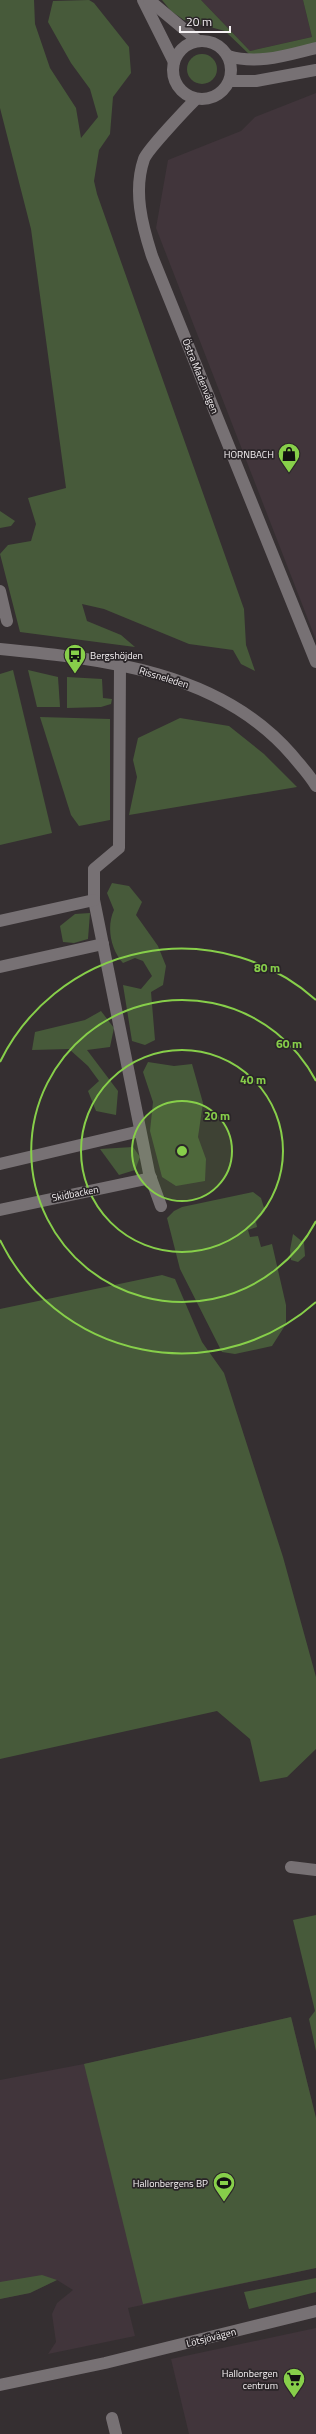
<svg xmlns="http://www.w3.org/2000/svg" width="316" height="2434" font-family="'Titillium Web',sans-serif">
  <rect width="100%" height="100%" fill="#352f31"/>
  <g fill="#41353b">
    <polygon points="201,0 303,0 312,37 250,51"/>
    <polygon points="316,93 316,640 156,228 168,160 241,131 255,117"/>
    <polygon points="291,2017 316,2118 316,2268 128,2308 135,2336 48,2354 56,2342 52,2314 57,2303 73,2290 57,2280 30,2293 0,2299 0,2080 84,2064"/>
    <polygon points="316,2328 316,2434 189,2434 171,2359"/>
  </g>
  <g fill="#475a3a">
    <polygon points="0,0 34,0 35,24 50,68 76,108 81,138 98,117 90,89 71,63 48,22 53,1 89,0 94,3 129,47 131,73 113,97 110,134 99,150 94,181 97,194 244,609 246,645 255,671 241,664 233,650 189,644 104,609 82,604 87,621 121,635 135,647 20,632 0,554 8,545 31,541 36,524 28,498 66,488 31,229 0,108"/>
    <polygon points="162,0 201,0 250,51 312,37 303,0 316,0 316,45 277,53 250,55 225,31 184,20 171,11"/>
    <circle cx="202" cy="69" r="15"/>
    <polygon points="0,511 15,521 11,526 0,528"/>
    <polygon points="13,670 52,833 0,845 0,674"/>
    <polygon points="28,670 58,677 60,707 37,707"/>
    <polygon points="67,677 102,679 103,698 112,699 111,704 101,707 67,708"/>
    <polygon points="40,717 110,719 110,820 79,826 71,815"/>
    <polygon points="180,718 229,726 264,754 297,787 129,815 137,777 133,760 138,738"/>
    <path d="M112 883 129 886 142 902 136 915 158 946 166 966 163 985 151 992 155 1040 145 1045 132 1041 123 985 141 989 152 976 143 961 135 958 123 963C111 950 106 927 114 910L107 893Z"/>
    <polygon points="90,913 88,939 74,943 63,942 60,926 75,914"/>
    <polygon points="101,1011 114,1028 110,1047 87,1050 118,1091 116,1115 96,1111 88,1091 99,1081 88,1066 69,1049 32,1050 35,1032 85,1020"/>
    <polygon points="148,1062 174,1066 192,1064 203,1103 198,1137 206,1159 205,1181 176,1186 162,1177 150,1131 153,1102 143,1072"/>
    <polygon points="133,1147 140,1157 135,1170 119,1175 100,1149"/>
    <polygon points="253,1192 261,1198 265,1211 256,1222 257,1227 248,1230 250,1237 258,1236 261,1247 272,1244 286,1305 286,1324 272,1346 235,1354 222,1352 180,1269 167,1218 174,1211 182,1207"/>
    <polygon points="293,1234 304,1243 305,1256 298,1262 291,1260 290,1250"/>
    <polygon points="162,1275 175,1279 202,1342 224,1373 283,1557 316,1677 316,1749 287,1777 260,1782 250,1739 217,1711 0,1759 0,1309"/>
    <polygon points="316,1915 316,2051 309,2019 315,2011 293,1920"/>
    <polygon points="291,2017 316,2118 316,2268 143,2304 84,2064"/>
    <polygon points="42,2275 57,2280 30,2293 0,2299 0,2282"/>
    <polygon points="316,2278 316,2292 249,2309 244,2292"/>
  </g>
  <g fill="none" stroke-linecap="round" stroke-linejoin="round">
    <g stroke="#777174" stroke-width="12">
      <polyline points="143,0 174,62"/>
      <polyline points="149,0 197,40"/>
      <circle cx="202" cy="70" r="29"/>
      <path d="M228 56C258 65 287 55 316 48"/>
      <polyline points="230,81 256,81 316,70"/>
      <path d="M196 99C187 108 148 149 144 159 133 191 142 225 152 256L316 662"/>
      <polyline points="0,591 7,621"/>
      <path d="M0 649C103 659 220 671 292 755 300 765 310 775 316 786"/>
      <polyline points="120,664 119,848 94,869 94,900 149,1173 161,1206"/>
      <polyline points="0,921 94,900"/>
      <polyline points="0,967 103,944"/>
      <polyline points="0,1164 140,1131"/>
      <polyline points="0,1210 151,1178"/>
      <polyline points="291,1867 316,1870"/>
      <polyline points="0,2385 105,2363 316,2311"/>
      <polyline points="112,2418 116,2434"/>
    </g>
  </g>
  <circle cx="182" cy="1151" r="50" fill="#87cf4a" fill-opacity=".12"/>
  <g fill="none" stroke="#87cf4a" stroke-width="2">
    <circle cx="182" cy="1151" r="50"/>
    <circle cx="182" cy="1151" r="101"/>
    <path d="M316 1221A151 151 0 1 1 316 1081"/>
    <path d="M316 1302A202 202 0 0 1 0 1240M0 1062A202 202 0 0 1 316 1000"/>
  </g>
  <defs>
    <g id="shop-pin" transform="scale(1.15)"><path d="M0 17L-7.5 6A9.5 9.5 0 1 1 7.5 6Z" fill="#87cf4a" stroke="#2a2528"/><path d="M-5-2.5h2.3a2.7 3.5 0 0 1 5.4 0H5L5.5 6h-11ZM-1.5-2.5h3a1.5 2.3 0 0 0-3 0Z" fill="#111"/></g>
    <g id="bus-pin" transform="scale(1.15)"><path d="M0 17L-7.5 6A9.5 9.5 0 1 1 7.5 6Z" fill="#87cf4a" stroke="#2a2528"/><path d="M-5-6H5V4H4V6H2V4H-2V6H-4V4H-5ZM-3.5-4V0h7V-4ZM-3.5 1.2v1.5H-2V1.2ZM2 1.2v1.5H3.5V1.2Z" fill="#111"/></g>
    <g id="stadium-pin" transform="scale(1.15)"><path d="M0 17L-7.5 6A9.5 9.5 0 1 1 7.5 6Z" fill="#87cf4a" stroke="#2a2528"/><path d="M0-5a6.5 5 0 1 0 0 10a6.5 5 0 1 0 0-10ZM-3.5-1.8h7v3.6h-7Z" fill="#111"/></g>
    <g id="supermarket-pin" transform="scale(1.15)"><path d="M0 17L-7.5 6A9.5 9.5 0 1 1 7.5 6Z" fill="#87cf4a" stroke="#2a2528"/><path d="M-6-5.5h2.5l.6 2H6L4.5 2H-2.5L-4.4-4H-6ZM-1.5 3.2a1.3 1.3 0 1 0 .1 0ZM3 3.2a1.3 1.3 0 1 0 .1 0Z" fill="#111"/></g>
  </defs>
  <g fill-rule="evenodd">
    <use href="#shop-pin" x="289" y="454"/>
    <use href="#bus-pin" x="75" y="655"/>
    <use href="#stadium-pin" x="224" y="2183"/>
    <use href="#supermarket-pin" x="294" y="2379"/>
  </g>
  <g text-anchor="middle" stroke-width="3.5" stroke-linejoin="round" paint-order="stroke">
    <g font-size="10" fill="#f6f2f4" stroke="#2a2528">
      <text transform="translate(201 376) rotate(68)" y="4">Östra Madenvägen</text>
      <text transform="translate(164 677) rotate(17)" y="4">Rissneleden</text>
      <text transform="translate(75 1193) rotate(-11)" y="4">Skidbacken</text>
      <text transform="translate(211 2337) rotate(-14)" y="4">Lötsjövägen</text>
    </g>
    <g font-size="10" fill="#f6f2f4" stroke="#2a2528" text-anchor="end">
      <text x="274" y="458">HORNBACH</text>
      <text x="90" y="659" text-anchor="start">Bergshöjden</text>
      <text x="208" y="2187">Hallonbergens BP</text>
      <text x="278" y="2377">Hallonbergen<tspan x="278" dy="12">centrum</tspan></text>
    </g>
  </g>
  <circle cx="182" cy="1151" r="6" fill="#87cf4a" stroke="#2a2528" stroke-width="2"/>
  <g font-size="12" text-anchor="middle" font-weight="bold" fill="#87cf4a" stroke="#2a2528" stroke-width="3.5" stroke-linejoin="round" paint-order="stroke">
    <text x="267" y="972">80 m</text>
    <text x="289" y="1048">60 m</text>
    <text x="253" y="1084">40 m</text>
    <text x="217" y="1120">20 m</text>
  </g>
  <path d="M180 26v6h50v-6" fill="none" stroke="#f6f2f4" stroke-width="2"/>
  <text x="186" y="26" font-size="12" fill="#f6f2f4" stroke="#2a2528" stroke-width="3" paint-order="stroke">20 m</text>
</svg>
